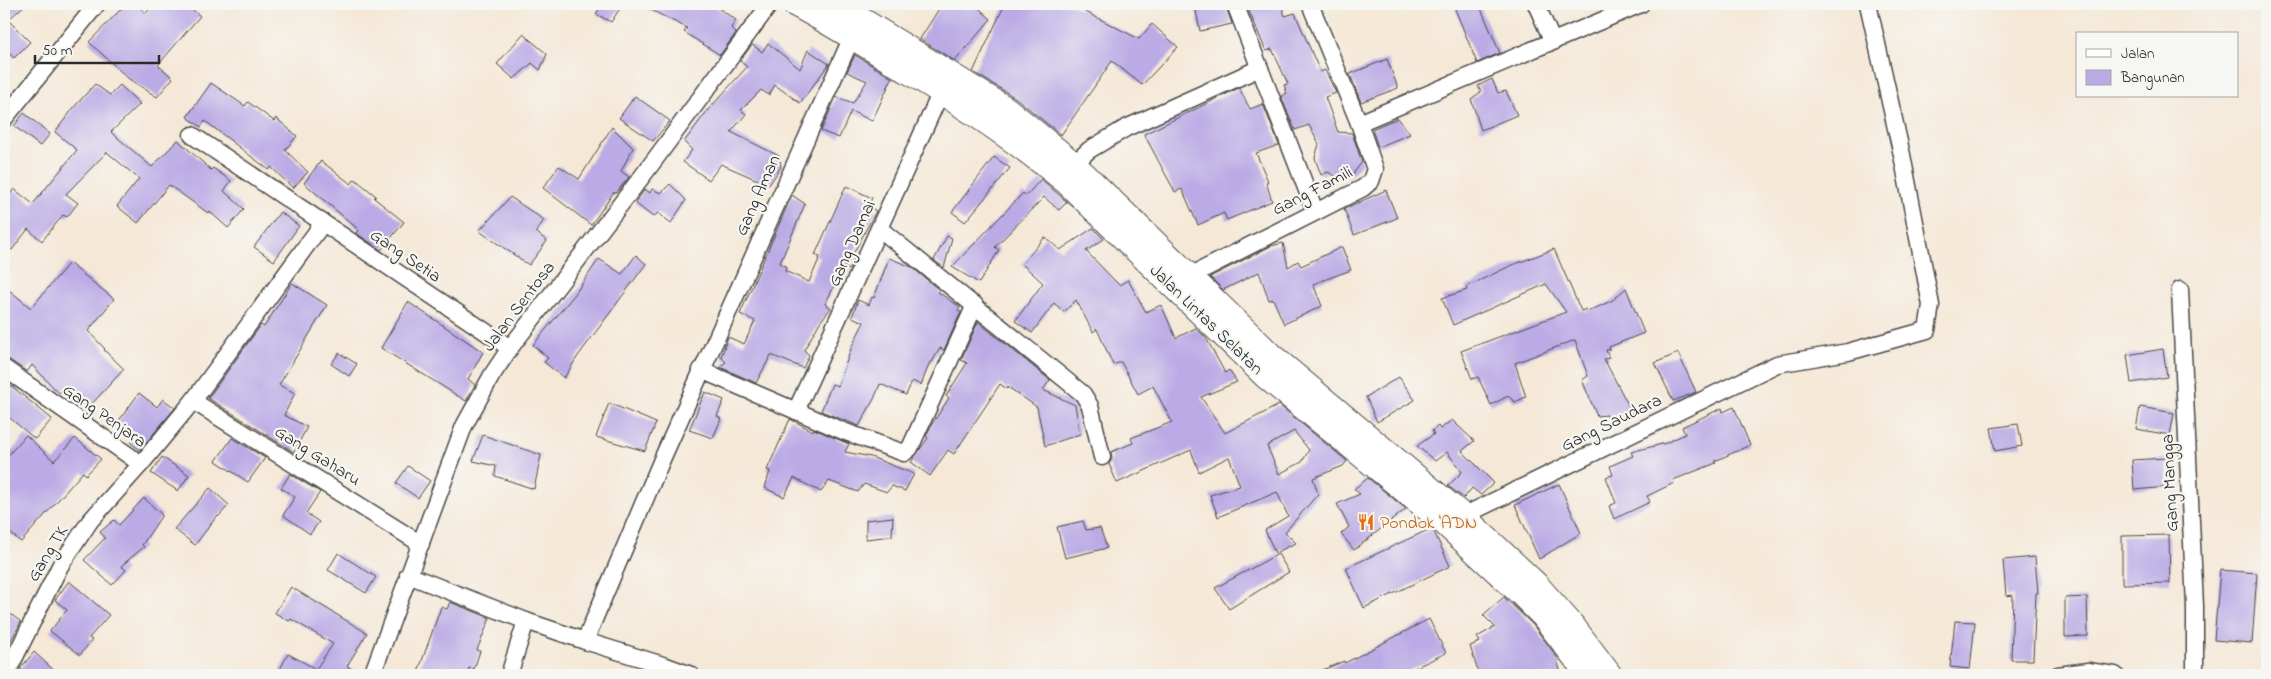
<svg xmlns="http://www.w3.org/2000/svg" width="2271" height="679" font-family="'Indie Flower',sans-serif">
  <rect width="100%" height="100%" fill="#f6f6f2"/>
  <filter id="ink" filterUnits="userSpaceOnUse"><feTurbulence type="fractalNoise" baseFrequency=".02" numOctaves="2"/><feDisplacementMap in="SourceGraphic" scale="10" xChannelSelector="R" yChannelSelector="G"/><feConvolveMatrix kernelMatrix="1 2 1 2 8 2 1 2 1" color-interpolation-filters="sRGB"/></filter>
  <filter id="wash" filterUnits="userSpaceOnUse"><feTurbulence type="fractalNoise" baseFrequency=".0096" numOctaves="4" result="noise"/><feDisplacementMap in="SourceGraphic" scale="20" xChannelSelector="R" yChannelSelector="G"/><feGaussianBlur stdDeviation="1.12" result="paint"/><feColorMatrix in="noise" values="0 0 0 0 0 0 0 0 0 0 0 0 0 0 0 0 0 1.4 0 .05"/><feComposite in="paint" operator="in"/></filter>
  <g filter="url(#wash)">
    <rect width="100%" height="100%" fill="#f5e8d7"/>
    <g id="blocks">
      <g fill="#baaae5" fill-rule="evenodd">
        <polygon points="4,4 26,4 8,20 30,42 14,58 4,48"/>
        <polygon points="126,4 135,4 146,13 154,4 185,4 200,16 158,65 173,78 157,97 129,79 89,42"/>
        <polygon points="602,4 623,4 611,22 596,14"/>
        <polygon points="639,4 712,4 736,20 731,28 736,33 720,55 684,32 687,28"/>
        <polygon points="942,4 974,4 991,19 955,61 920,39"/>
        <polygon points="1005,4 1070,4 1139,39 1152,24 1178,47 1142,85 1112,61 1061,135 1016,98 973,72"/>
        <polygon points="1205,4 1225,4 1232,24 1200,31 1195,6"/>
        <polygon points="1246,4 1281,4 1285,16 1295,13 1320,72 1325,70 1336,93 1325,97 1338,132 1352,133 1362,162 1352,175 1338,178 1328,172 1321,175 1315,158 1319,144 1309,125 1295,130 1281,96 1287,93 1284,85 1288,84 1272,49 1266,51"/>
        <polygon points="1453,4 1479,4 1500,53 1477,63"/>
        <polygon points="523,34 547,54 540,70 532,63 514,79 497,64"/>
        <polygon points="768,43 800,69 808,50 829,64 800,103 775,85 769,95 761,90 741,110 746,114 731,132 779,156 781,167 769,185 721,164 709,180 683,162 692,150 684,142 708,110 747,67 740,61 751,46 753,45 762,52"/>
        <polygon points="855,55 892,78 872,121 851,111 839,138 821,131 836,97 853,103 867,81 847,72"/>
        <polygon points="1387,59 1398,88 1361,102 1350,74"/>
        <polygon points="1492,79 1498,93 1506,91 1517,115 1481,130 1471,99 1481,92 1478,86"/>
        <polygon points="211,83 245,106 248,102 274,121 276,118 297,136 285,150 308,172 293,188 271,167 269,170 205,121 201,127 187,117"/>
        <polygon points="95,84 110,95 120,85 140,104 111,132 152,167 178,140 211,170 213,168 231,181 224,191 244,209 228,228 209,211 208,213 169,185 138,223 117,206 139,179 107,152 66,194 78,203 67,217 63,215 42,241 28,229 12,250 4,244 4,202 14,189 33,204 77,150 55,132 75,106"/>
        <polygon points="1239,88 1250,109 1263,104 1279,145 1256,153 1268,181 1266,182 1272,201 1227,220 1224,213 1198,225 1182,189 1175,192 1144,134"/>
        <polygon points="635,96 670,121 653,141 619,118"/>
        <polygon points="24,113 50,134 40,146 14,126"/>
        <polygon points="1398,118 1410,134 1378,147 1372,129"/>
        <polygon points="612,127 633,148 621,171 629,177 616,193 614,192 591,225 543,188 559,166 579,179"/>
        <polygon points="994,157 1010,168 965,222 952,212"/>
        <polygon points="321,161 351,184 355,179 376,196 374,198 404,222 381,250 356,233 359,230 304,183"/>
        <polygon points="1041,179 1067,202 1059,210 1044,197 995,247 999,250 979,283 952,267 1023,193 1026,196"/>
        <polygon points="670,184 686,200 671,223 658,213 653,217 635,203 645,189 650,193 652,189 661,193"/>
        <polygon points="846,186 872,198 868,206 876,211 853,254 855,256 849,270 844,267 825,304 831,308 820,322 804,350 809,355 803,368 771,355 756,383 720,367 726,362 721,357 728,337 744,344 755,321 740,314 792,195 805,204 780,263 786,266 785,271 809,282 820,257 815,255"/>
        <polygon points="1386,190 1397,218 1354,235 1344,209"/>
        <polygon points="510,197 544,220 536,232 547,241 529,265 479,231"/>
        <polygon points="280,212 299,226 274,261 254,247"/>
        <path d="M1093 228 1104 239 1086 251 1119 285 1128 280 1146 312 1161 305 1176 338 1196 328 1206 338 1225 373 1229 370 1237 382 1201 397 1225 433 1279 405 1347 461 1343 466 1313 478 1318 494 1285 532 1296 543 1275 553 1265 530 1288 516 1277 492 1218 517 1210 495 1240 486 1229 457 1199 472 1191 450 1117 483 1109 464 1112 459 1111 452 1133 443 1131 438 1172 422 1153 386 1138 394 1121 362 1113 365 1097 329 1093 332 1076 300 1064 312 1054 303 1032 333 1015 321 1043 283 1022 264 1045 237 1060 250ZM1294 431 1309 450 1302 462 1279 474 1267 446Z"/>
        <polygon points="947,236 952,238 944,268 934,260"/>
        <polygon points="1283,243 1288,267 1298,261 1301,266 1342,247 1351,270 1313,284 1322,306 1284,324 1273,299 1269,300 1259,272 1223,290 1210,277 1271,246"/>
        <polygon points="1554,249 1581,311 1586,309 1587,312 1613,300 1626,288 1644,333 1609,347 1610,349 1606,350 1609,358 1604,359 1633,414 1610,422 1607,415 1597,416 1582,380 1588,376 1575,340 1515,363 1526,397 1515,402 1508,396 1491,405 1478,377 1472,379 1461,351 1566,312 1546,284 1453,325 1442,298 1467,290 1466,287 1510,266"/>
        <polygon points="636,255 646,264 578,356 564,378 544,362 548,358 533,345 575,294 599,259 622,274"/>
        <polygon points="889,258 912,267 939,290 938,292 960,307 958,311 961,312 944,350 940,348 932,362 930,362 921,385 912,381 906,395 880,384 874,399 859,426 821,411 832,384 838,386 852,346 864,322 852,317 858,300 869,305 872,297 874,298"/>
        <polygon points="69,263 114,299 88,331 105,349 104,350 124,369 89,407 67,386 59,393 32,365 27,372 10,360 4,358 4,286 31,308"/>
        <polygon points="292,283 327,305 279,385 295,393 284,415 307,427 294,452 208,398 261,325 264,327"/>
        <polygon points="408,302 483,352 468,379 475,385 466,401 381,348"/>
        <polygon points="978,322 1050,380 1043,390 1075,405 1080,434 1045,446 1037,407 1008,387 1007,389 1000,384 954,454 948,450 930,476 911,462 928,438 926,436 932,424 949,398 946,396 967,363 961,360"/>
        <polygon points="2163,349 2167,377 2131,383 2127,355"/>
        <polygon points="339,353 357,364 349,376 331,364"/>
        <polygon points="1678,353 1696,392 1673,401 1655,363"/>
        <polygon points="1399,377 1415,400 1377,422 1366,397"/>
        <polygon points="4,380 52,419 35,439 4,413"/>
        <polygon points="705,392 724,400 717,416 721,419 713,438 689,430"/>
        <polygon points="139,393 157,407 163,399 175,408 140,450 131,443 136,435 118,422"/>
        <polygon points="609,403 656,423 645,451 596,437"/>
        <polygon points="1734,407 1750,445 1715,461 1716,463 1673,480 1674,483 1647,496 1650,502 1614,519 1609,506 1616,503 1606,477 1613,475 1610,466 1633,456 1631,452 1666,443 1685,434 1682,427 1722,408 1723,412"/>
        <polygon points="2140,407 2174,413 2170,435 2136,429"/>
        <polygon points="790,419 813,431 814,429 849,444 845,452 871,457 914,474 905,491 892,486 887,492 864,484 858,492 829,481 821,492 794,478 784,497 765,488 770,471 767,470"/>
        <polygon points="1452,420 1474,441 1462,451 1494,483 1481,495 1472,488 1464,498 1448,486 1462,472 1447,452 1435,461 1417,446 1434,434 1432,431 1438,426 1440,429"/>
        <polygon points="2018,424 2022,446 1995,451 1991,428"/>
        <polygon points="26,435 54,461 75,438 101,459 86,475 83,472 21,542 4,528 4,460"/>
        <polygon points="483,435 541,455 534,489 495,476 496,466 473,461"/>
        <polygon points="232,438 265,458 248,482 216,461"/>
        <polygon points="162,457 189,475 178,491 151,473"/>
        <polygon points="2166,458 2168,487 2134,490 2132,460"/>
        <polygon points="408,466 430,481 418,498 396,483"/>
        <polygon points="290,474 320,492 306,513 319,522 310,534 283,515 295,497 281,488"/>
        <polygon points="1368,478 1406,509 1354,550 1341,534 1349,527 1337,504 1360,494 1354,489"/>
        <polygon points="1559,484 1581,533 1539,559 1515,505"/>
        <polygon points="210,488 229,505 218,517 217,516 195,545 174,529"/>
        <polygon points="144,498 162,515 142,545 144,547 121,566 126,570 112,585 84,560 105,538 100,532 114,520 119,525"/>
        <polygon points="893,517 892,536 866,539 866,520"/>
        <polygon points="1083,521 1086,530 1100,528 1107,548 1065,558 1057,527"/>
        <polygon points="1430,529 1435,534 1450,566 1364,608 1346,568"/>
        <polygon points="2169,535 2170,583 2122,584 2122,536"/>
        <polygon points="338,553 376,577 366,593 328,570"/>
        <polygon points="1278,554 1289,572 1229,609 1215,588"/>
        <polygon points="2035,557 2038,593 2036,593 2033,660 2011,660 2013,595 2006,596 2003,560"/>
        <polygon points="2220,570 2257,573 2252,643 2214,640"/>
        <polygon points="69,581 109,615 89,638 92,640 80,655 50,631 67,610 55,600"/>
        <polygon points="291,587 367,633 347,666 361,675 277,675 288,654 316,669 333,644 291,619 289,621 275,613"/>
        <polygon points="1504,597 1533,625 1559,660 1557,661 1562,675 1479,675 1470,646 1480,642 1477,637 1495,627 1483,615"/>
        <polygon points="2087,597 2088,636 2065,637 2065,598"/>
        <polygon points="450,602 490,618 477,650 480,651 474,669 469,668 467,675 417,675 441,607 447,609"/>
        <polygon points="4,609 21,622 4,653"/>
        <polygon points="1429,619 1446,653 1400,675 1311,675 1344,661 1345,663"/>
        <polygon points="1955,621 1975,622 1970,669 1950,667"/>
        <polygon points="34,652 59,675 28,675 20,669"/>
      </g>
    </g>
  </g>
  <g filter="url(#ink)">
    <use href="#blocks" fill-opacity="0" stroke="#494745" stroke-width="1"/>
    <g fill="none" stroke-linecap="round" stroke-linejoin="round">
      <g stroke="#494745" stroke-width="19">
        <g id="minor">
          <polyline points="1235,4 1315,211"/>
          <polyline points="1536,4 1553,42"/>
          <polyline points="4,119 97,4"/>
          <polyline points="1359,123 1641,4"/>
          <polyline points="192,135 510,348"/>
          <polyline points="1074,164 1089,150 1126,128 1260,68"/>
          <polyline points="880,229 1083,394 1090,406 1102,457"/>
          <polyline points="1190,276 1363,188 1371,181 1375,169 1359,123 1310,4"/>
          <polyline points="2180,290 2195,606 2195,675"/>
          <polyline points="4,368 141,464"/>
          <polyline points="701,370 843,431 904,453 910,448 975,305"/>
          <polyline points="193,401 421,544"/>
          <polyline points="796,411 941,92"/>
          <polyline points="1463,516 1777,364 1848,352 1927,330 1931,305 1902,155 1868,4"/>
          <polyline points="408,575 526,621 585,641 663,457 852,37"/>
          <polyline points="585,641 666,666 691,675"/>
          <polyline points="6,675 60,566 90,521 141,464 193,401 323,223"/>
          <polyline points="372,675 464,426 492,375 510,348 647,170 770,4"/>
          <polyline points="509,675 526,621"/>
          <polyline points="2058,675 2088,671 2115,675"/>
        </g>
      </g>
      <g stroke="#494745" stroke-width="26">
        <g id="highway">
          <path d="M794 4C834 25 871 49 909 72 964 106 1017 141 1066 182L1265 376 1443 522 1522 595 1543 616 1588 675"/>
          <polyline points="836,4 1007,109 1074,164 1272,356 1463,516 1536,584 1573,626 1610,675"/>
        </g>
      </g>
      <use href="#minor" stroke="#fff" stroke-width="16"/>
      <use href="#highway" stroke="#fff" stroke-width="24"/>
    </g>
  </g>
  <defs>
    <g id="restaurant-bare" transform="scale(1.35)"><path d="M-5-6h1v4h1v-4h1v4h1v-4h1v5L-1.5 .5V6h-2V.5L-5-1ZM5-6V6H3V1.5H1.5Q1.5-4 5-6Z" fill="#e8710a" stroke="#f6f6f2" stroke-width="2.5" paint-order="stroke"/></g>
  </defs>
  <g fill-rule="evenodd">
    <use href="#restaurant-bare" x="1366" y="522"/>
  </g>
  <g text-anchor="middle" stroke-width="4.5" stroke-linejoin="round" paint-order="stroke">
    <g font-size="18" fill="#2b2b2b" stroke="#f6f6f2">
      <text transform="translate(1312 190) rotate(-27)" y="6">Gang Famili</text>
      <text transform="translate(757 195) rotate(-66)" y="6">Gang Aman</text>
      <text transform="translate(851 243) rotate(-66)" y="6">Gang Damai</text>
      <text transform="translate(406 255) rotate(34)" y="6">Gang Setia</text>
      <text transform="translate(518 306) rotate(-53)" y="6">Jalan Sentosa</text>
      <text transform="translate(1207 319) rotate(44)" y="6">Jalan Lintas Selatan</text>
      <text transform="translate(105 415) rotate(35)" y="6">Gang Penjara</text>
      <text transform="translate(1611 422) rotate(-26)" y="6">Gang Saudara</text>
      <text transform="translate(318 455) rotate(32)" y="6">Gang Gaharu</text>
      <text transform="translate(2169 483) rotate(-93)" y="6">Gang Mangga</text>
      <text transform="translate(47 553) rotate(-59)" y="6">Gang TK</text>
    </g>
    <g font-size="18" fill="#c56008" stroke="#f6f6f2" text-anchor="start">
      <text x="1380" y="528">Pondok 'ADN</text>
    </g>
  </g>
  <rect width="2271" height="679" fill="none" stroke="#f6f6f2" stroke-width="20"/>
  <rect x="2076" y="32" width="162" height="65" fill="#f6f6f2" stroke="#a5a5a2"/>
  <rect x="2086" y="49" width="25" height="8" fill="#ffffff" stroke="#a5a5a2"/>
  <text x="2121" y="58" font-size="15" fill="#2b2b2b">Jalan</text>
  <rect x="2086" y="70" width="25" height="15" fill="#baaae5" stroke="#a5a5a2"/>
  <text x="2121" y="82" font-size="15" fill="#2b2b2b">Bangunan</text>
  <path d="M35 55v8h124v-8" fill="none" stroke="#2b2b2b" stroke-width="2.5"/>
  <text x="42" y="55" font-size="15" fill="#2b2b2b" stroke="#f6f6f2" stroke-width="4" paint-order="stroke">50 m</text>
</svg>
